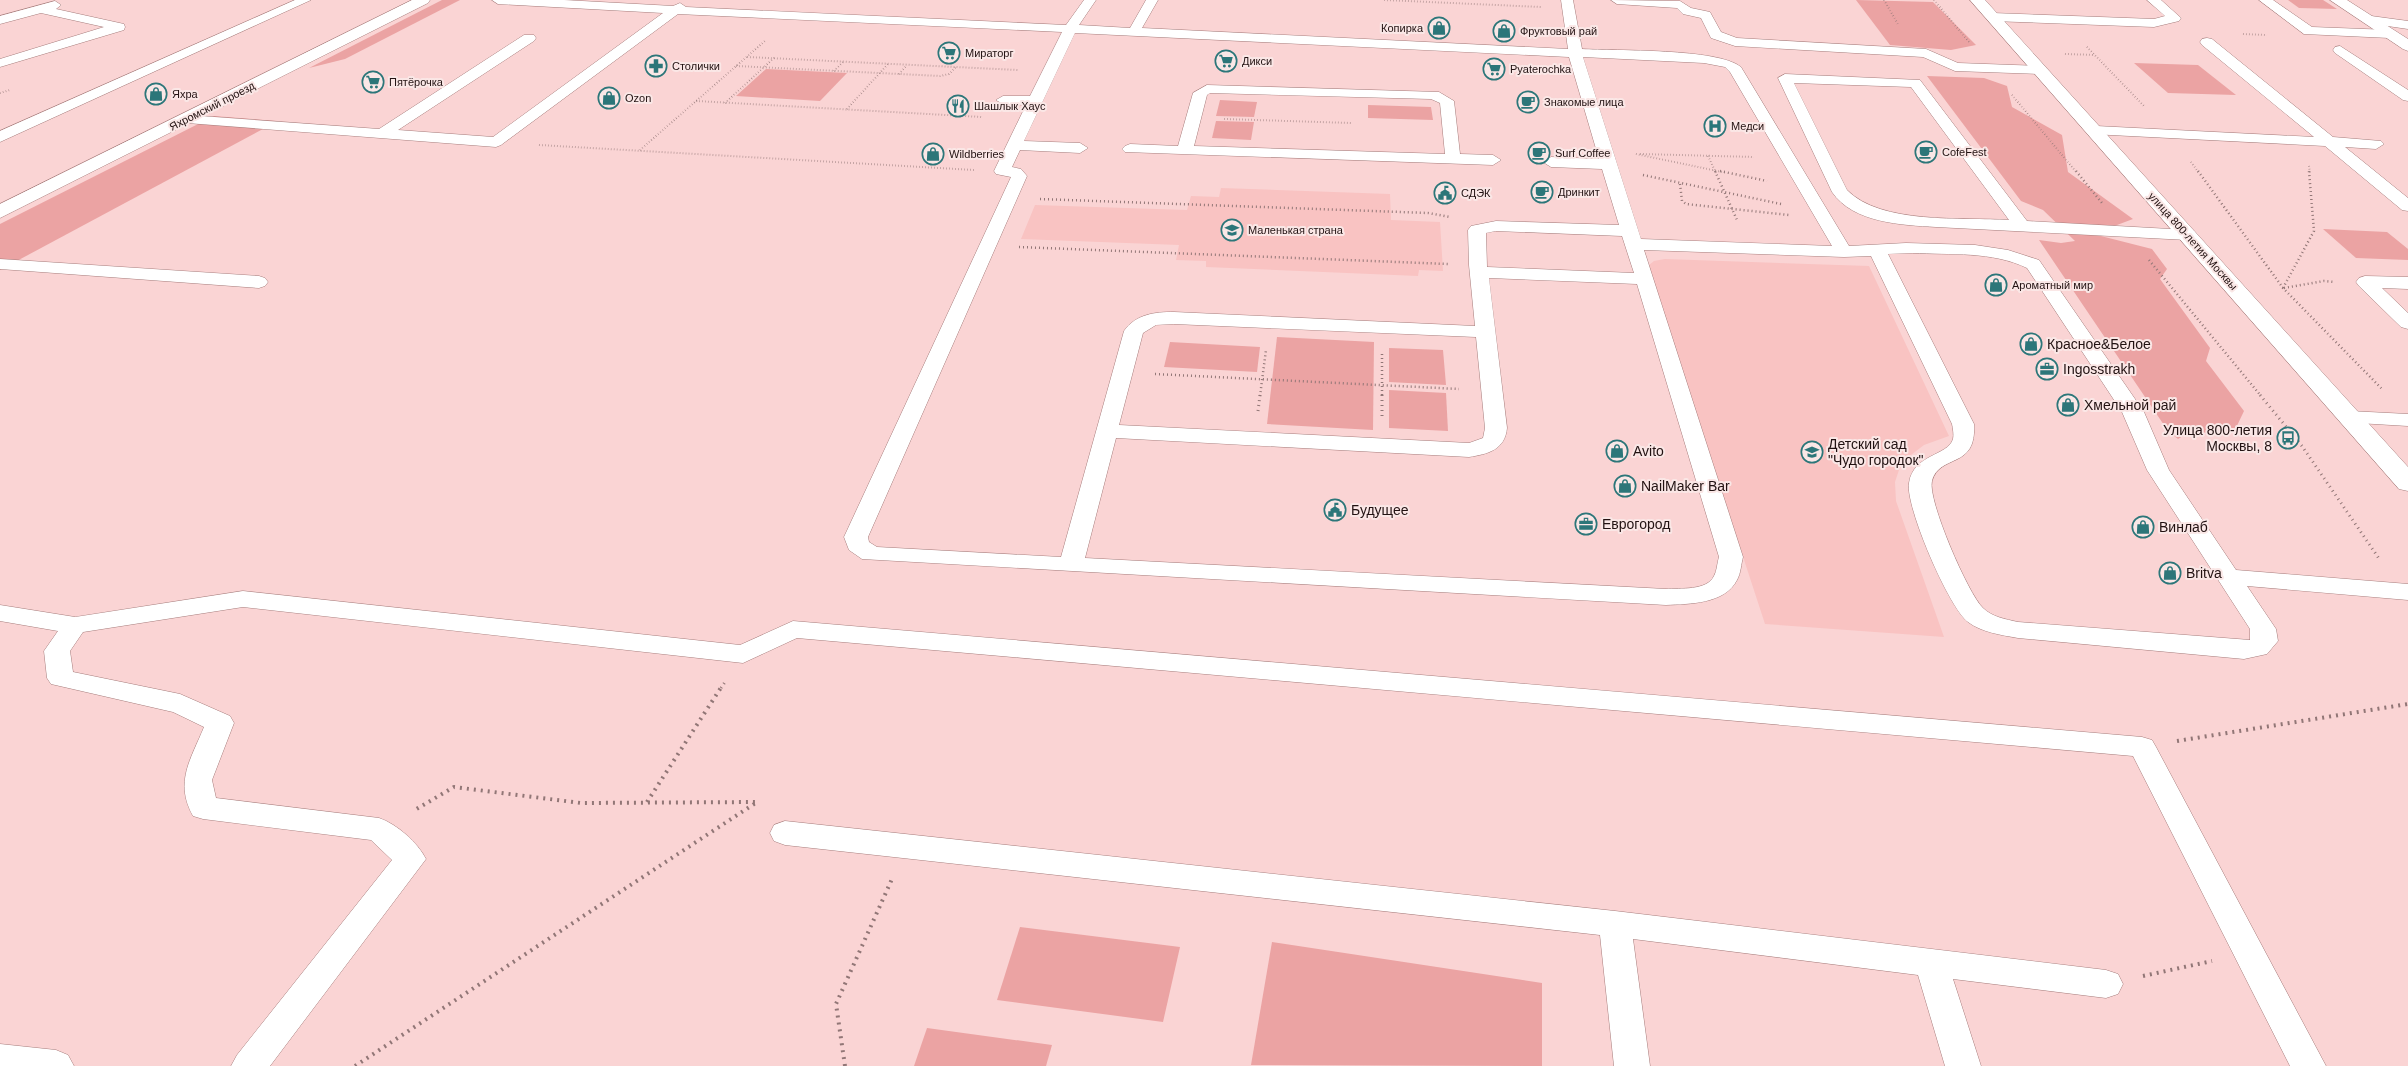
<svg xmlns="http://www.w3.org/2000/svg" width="2408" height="1066" font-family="Helvetica,sans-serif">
  <rect width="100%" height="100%" fill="#fad4d4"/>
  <g fill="#f9c3c2">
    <polygon points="1221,188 1390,194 1391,220 1440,222 1443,271 1419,270 1418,276 1206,267 1206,261 1176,260 1179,245 1021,239 1035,205 1187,210 1191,196 1219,197"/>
    <polygon points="1665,259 1869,266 1949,436 1924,445 1907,458 1899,470 1895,482 1896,501 1944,637 1765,624 1649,269 1649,265 1654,261"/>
  </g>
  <g fill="#eba3a3">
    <polygon points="442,0 460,0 345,59 309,68"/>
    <polygon points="1856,0 1933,2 1976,45 1951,50 1890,45"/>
    <polygon points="2288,0 2323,0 2337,9 2299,8"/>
    <polygon points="2134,63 2198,65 2236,95 2168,93"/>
    <polygon points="766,69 847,73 820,101 736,96"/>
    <polygon points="1927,76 1984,78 2007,86 2012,107 2062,135 2068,172 2133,219 2093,234 2152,249 2167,269 2160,279 2210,348 2206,361 2244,411 2234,432 2188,433 2178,439 2168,431 2039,240 2061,243 2075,241 2043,210 2021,201"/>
    <polygon points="1220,100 1257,102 1254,117 1216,116"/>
    <polygon points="1368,105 1431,107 1433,120 1368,118"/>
    <polygon points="214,116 278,121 0,270 0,224"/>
    <polygon points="1216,121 1254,122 1251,140 1212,138"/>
    <polygon points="2323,229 2387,232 2408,249 2408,260 2356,258"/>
    <polygon points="1277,337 1374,342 1373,430 1267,424"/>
    <polygon points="1170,342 1260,347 1257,372 1164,367"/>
    <polygon points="1389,348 1443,350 1446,385 1389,382"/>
    <polygon points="1389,390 1446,393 1448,431 1389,428"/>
    <polygon points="1020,927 1180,947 1163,1022 997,1000"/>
    <polygon points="1272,942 1542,983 1542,1066 1251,1065"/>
    <polygon points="927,1028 1052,1045 1046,1066 914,1066"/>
  </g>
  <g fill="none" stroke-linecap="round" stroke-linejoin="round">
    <g stroke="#a67d7c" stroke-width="1">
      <g id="service">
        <polygon points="295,0 311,0 0,142 0,131"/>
        <path d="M492 0H564L673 6 680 3 686 7 1066 25 1084 0H1096L1079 25 1130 28 1146 0H1158L1142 28 1568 49 1561 0H1573L1582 49C1615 51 1718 48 1741 67L1849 246 1906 243 1975 245 2008 250 2039 260 2144 412 2169 470 2236 570 2408 584V600L2247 586 2276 629 2278 641 2267 654 2244 659 2018 638C2001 635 1981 632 1968 622 1949 608 1905 506 1909 483 1913 454 1948 456 1953 439 1954 435 1953 429 1952 424L1871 256 1844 257 1644 250 1743 557C1741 564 1741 573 1737 580 1725 604 1689 604 1666 605L862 559 849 550 844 537 1011 177 996 174 994 171 1026 105 1003 104 996 100 1003 96H1030L1062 32 678 14 501 145 496 147 187 123 180 119 187 115 379 129 524 35H534L536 38 534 41 398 130 493 137 663 13 498 4ZM1075 33 1569 57 1599 159 1551 157 1543 162 1551 167 1602 169 1619 225 1496 221 1471 226 1468 230 1469 265 1475 326 1174 312C1155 312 1136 314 1124 331L1061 557 877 547 869 542 868 537 1027 176 1021 169 1012 167 1020 150 1080 153 1088 148 1080 143 1024 141ZM1583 57 1704 63 1725 67 1730 72 1832 246 1641 239ZM1496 231 1622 236 1634 273 1487 267 1486 233ZM1913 253C1950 255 1992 251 2027 268L2122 412 2147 470 2250 629V640L2018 622C2005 619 1992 617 1983 608 1968 594 1927 499 1932 481 1940 453 1977 470 1974 424L1888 254ZM1489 278 1637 284 1719 557C1717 563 1717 571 1714 576 1707 591 1680 588 1666 589L1085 558 1116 438 1469 457C1488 454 1505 450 1507 428ZM1174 324 1476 337 1485 428 1483 438 1469 443 1119 425 1143 333 1156 325Z"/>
        <polygon points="1611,0 1680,1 1691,8 1710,12 1721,32 1737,38 1926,49 1958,63 2041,66 2048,70 2041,74 1955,71 1923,57 1735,46 1711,38 1701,18 1683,14 1677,8 1617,4"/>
        <polygon points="2147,0 2161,0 2181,18 2179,21 2154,27 1992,21 1986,17 1992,13 2154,19 2165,16"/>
        <polygon points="2259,0 2273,0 2312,27 2390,30 2397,34 2390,38 2304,34"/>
        <polygon points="55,1 61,5 56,9 124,24 125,27 124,30 0,67 0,59 104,27 41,13 0,24 0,16"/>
        <polygon points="2371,16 2408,21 2408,29 2367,23 2365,20"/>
        <polygon points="2207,38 2212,39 2333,137 2381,141 2384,144 2376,149 2345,147 2408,198 2408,211 2402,210 2325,146 2091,134 2088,131 2091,128 2096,126 2314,137 2202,45 2200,42 2202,39"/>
        <polygon points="2340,46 2408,90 2408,101 2403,100 2335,53 2333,50 2335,47"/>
        <path d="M1785 74 1920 80 2027 221 2188 230 2194 231 2197 235 2194 239 2188 240 1936 227C1902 225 1853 223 1832 192L1778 78ZM1794 83 1911 87 2009 220C1963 217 1881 225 1847 190Z"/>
        <path d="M1207 85 1439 92 1454 101 1460 154 1493 155 1501 160 1493 165 1125 152 1122 149 1125 146 1130 144 1178 146 1193 93ZM1210 93 1431 99 1440 103 1445 154 1194 146 1207 95Z"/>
        <polygon points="0,259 259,276 265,278 268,282 265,286 259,288 0,269"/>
        <polygon points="2365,276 2408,277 2408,289 2382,288 2408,313 2408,329 2401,327 2359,286 2356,282 2359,278"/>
        <polygon points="2349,411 2408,414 2408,426 2341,422 2338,417 2341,412"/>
        <path d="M243 591 740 645 793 621 2142 737 2152 740 2156 747 2326 1066H2290L2133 756 797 638 743 663 243 607 83 632 70 651 73 672 180 694 230 716 234 723 212 780 216 798 379 818C397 824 418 843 426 859L270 1066H231L237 1055 392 860 371 840 203 819 193 816C174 782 191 759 204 727L173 712 51 684 47 678 44 651 58 631 0 621V605L75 617Z"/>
        <polygon points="785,821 1615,911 2106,970 2118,974 2123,984 2118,994 2106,998 1953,979 1981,1066 1945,1066 1918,975 1633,939 1650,1066 1614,1066 1600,935 785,845 774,841 770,833 774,825"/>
        <polygon points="0,1044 56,1050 68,1055 74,1066 0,1066"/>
      </g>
    </g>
    <g stroke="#a67d7c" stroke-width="1">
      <polygon id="minor" points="2330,0 2347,0 2408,39 2408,51 2403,49"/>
    </g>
    <g stroke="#a67d7c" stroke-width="1">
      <polygon id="tertiary" points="412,0 430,0 428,3 0,218 0,204"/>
    </g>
    <g stroke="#a67d7c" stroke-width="1">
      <polygon id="secondary" points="1970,0 1985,0 2408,467 2408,491 2399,489"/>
    </g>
    <g stroke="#917676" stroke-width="2" stroke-dasharray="0.5 2.5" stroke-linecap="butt">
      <polyline points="1384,0 1541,7"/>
      <polyline points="1884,0 1899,26"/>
      <polyline points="1934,0 1969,42"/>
      <polyline points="2243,34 2267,35"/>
      <polyline points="2087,47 2144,106"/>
      <polyline points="2065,54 2095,55"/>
      <polyline points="747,57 1018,70"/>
      <polyline points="736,66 940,76 949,74 956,67"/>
      <polyline points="834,71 843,62"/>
      <polyline points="899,74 907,65"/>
      <polyline points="0,93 10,90"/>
      <polyline points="2012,95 2077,173"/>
      <polyline points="696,101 982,117"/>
      <polyline points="725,103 774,58"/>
      <polyline points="847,109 888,64"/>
      <polyline points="1224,119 1351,123"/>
      <polyline points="539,145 974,170"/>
      <polyline points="640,150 766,40"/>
      <polyline points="1636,154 1727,173"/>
      <polyline points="1640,154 1754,157"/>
      <polyline points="1708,156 1716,173"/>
      <polyline points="2191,162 2199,173"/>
      <polyline points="2309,166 2310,173"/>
    </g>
    <g stroke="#917676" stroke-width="2.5" stroke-dasharray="1 3" stroke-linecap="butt">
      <polyline points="1715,171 1737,220"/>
      <polyline points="1720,171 1767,181"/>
      <polyline points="2076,171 2102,203"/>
      <polyline points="2198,171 2283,288 2383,390"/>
      <polyline points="1643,175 1781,204"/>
      <polyline points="1680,184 1682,201 1686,204 1789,215"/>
      <polyline points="1040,199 1428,213 1450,217"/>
      <polyline points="1019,247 1448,264"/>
      <polyline points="2149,260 2261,396"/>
      <polyline points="2283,288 2314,231 2309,171"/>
      <polyline points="2284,288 2324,281 2335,282"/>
      <polyline points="1382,354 1382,396"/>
      <polyline points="1155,374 1459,389"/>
      <polyline points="1260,396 1266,350"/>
    </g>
    <g stroke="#917676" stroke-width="3" stroke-dasharray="1 4" stroke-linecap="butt">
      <polyline points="1382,395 1382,418"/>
      <polyline points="2260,395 2302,446 2380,560"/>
      <polyline points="1258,411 1260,395"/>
      <polyline points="721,688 725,682"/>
    </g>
    <g stroke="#917676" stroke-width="4" stroke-dasharray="2 5" stroke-linecap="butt">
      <polyline points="2177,741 2408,704"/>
      <polyline points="647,802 722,686"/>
      <polyline points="2143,976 2212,961"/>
      <polyline points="355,1066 757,802 581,803 454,787 413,811"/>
      <polyline points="845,1066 836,1004 892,879"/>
    </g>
    <use href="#service" fill="#fff" fill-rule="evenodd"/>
    <use href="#minor" fill="#fff" fill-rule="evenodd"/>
    <use href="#tertiary" fill="#fff" fill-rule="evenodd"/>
    <use href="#secondary" fill="#fff" fill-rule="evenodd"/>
  </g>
  <defs>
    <g id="shop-ring" transform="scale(1.125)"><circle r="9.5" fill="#fae7e6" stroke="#2c7679" stroke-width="1.5"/><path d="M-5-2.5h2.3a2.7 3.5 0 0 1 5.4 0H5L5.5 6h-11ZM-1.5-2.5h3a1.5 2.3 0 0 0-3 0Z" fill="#2c7679"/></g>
    <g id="supermarket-ring" transform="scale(1.125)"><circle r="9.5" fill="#fae7e6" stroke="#2c7679" stroke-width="1.5"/><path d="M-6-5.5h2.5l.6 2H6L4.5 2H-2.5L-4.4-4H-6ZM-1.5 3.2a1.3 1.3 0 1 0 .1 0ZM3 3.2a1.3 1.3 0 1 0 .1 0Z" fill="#2c7679"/></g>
    <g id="pharmacy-ring" transform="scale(1.125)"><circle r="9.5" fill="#fae7e6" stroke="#2c7679" stroke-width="1.5"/><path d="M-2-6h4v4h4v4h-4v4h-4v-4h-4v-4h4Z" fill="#2c7679"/></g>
    <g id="cafe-ring" transform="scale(1.125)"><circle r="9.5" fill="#fae7e6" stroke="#2c7679" stroke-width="1.5"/><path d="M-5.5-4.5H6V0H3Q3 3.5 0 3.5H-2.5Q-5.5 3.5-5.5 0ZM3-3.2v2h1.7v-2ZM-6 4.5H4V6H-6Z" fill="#2c7679"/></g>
    <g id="restaurant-ring" transform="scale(1.125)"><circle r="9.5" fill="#fae7e6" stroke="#2c7679" stroke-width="1.5"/><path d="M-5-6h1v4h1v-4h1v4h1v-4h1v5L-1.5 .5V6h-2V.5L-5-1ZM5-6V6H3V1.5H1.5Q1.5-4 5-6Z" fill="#2c7679"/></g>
    <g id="hospital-ring" transform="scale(1.125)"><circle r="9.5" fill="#fae7e6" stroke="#2c7679" stroke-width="1.5"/><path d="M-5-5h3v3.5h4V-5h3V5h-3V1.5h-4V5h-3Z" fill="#2c7679"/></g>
    <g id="civic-ring" transform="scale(1.125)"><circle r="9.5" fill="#fae7e6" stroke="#2c7679" stroke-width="1.5"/><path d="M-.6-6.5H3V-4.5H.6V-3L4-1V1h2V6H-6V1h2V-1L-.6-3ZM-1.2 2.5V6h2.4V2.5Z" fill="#2c7679"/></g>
    <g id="school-ring" transform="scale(1.125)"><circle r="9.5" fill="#fae7e6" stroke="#2c7679" stroke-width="1.5"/><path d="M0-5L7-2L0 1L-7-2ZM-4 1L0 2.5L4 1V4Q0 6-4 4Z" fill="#2c7679"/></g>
    <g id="office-ring" transform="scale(1.125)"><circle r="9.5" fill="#fae7e6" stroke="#2c7679" stroke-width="1.5"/><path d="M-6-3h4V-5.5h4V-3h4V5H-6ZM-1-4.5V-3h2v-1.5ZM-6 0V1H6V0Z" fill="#2c7679"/></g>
    <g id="bus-ring" transform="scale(1.125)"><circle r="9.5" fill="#fae7e6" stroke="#2c7679" stroke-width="1.5"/><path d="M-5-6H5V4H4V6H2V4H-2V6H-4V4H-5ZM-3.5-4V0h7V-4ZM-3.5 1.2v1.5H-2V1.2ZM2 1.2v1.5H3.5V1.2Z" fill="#2c7679"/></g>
  </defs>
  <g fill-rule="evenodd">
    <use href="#shop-ring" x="1439" y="28"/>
    <use href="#shop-ring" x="1504" y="31"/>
    <use href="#supermarket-ring" x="949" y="53"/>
    <use href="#supermarket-ring" x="1226" y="61"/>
    <use href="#pharmacy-ring" x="656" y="66"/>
    <use href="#supermarket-ring" x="1494" y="69"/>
    <use href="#supermarket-ring" x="373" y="82"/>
    <use href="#shop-ring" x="156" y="94"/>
    <use href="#shop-ring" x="609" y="98"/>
    <use href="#cafe-ring" x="1528" y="102"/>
    <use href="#restaurant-ring" x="958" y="106"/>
    <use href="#hospital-ring" x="1715" y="126"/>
    <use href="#cafe-ring" x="1926" y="152"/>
    <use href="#cafe-ring" x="1539" y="153"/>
    <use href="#shop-ring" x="933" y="154"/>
    <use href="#cafe-ring" x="1542" y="192"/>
    <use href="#civic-ring" x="1445" y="193"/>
    <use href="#school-ring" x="1232" y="230"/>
    <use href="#shop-ring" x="1996" y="285"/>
    <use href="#shop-ring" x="2031" y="344"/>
    <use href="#office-ring" x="2047" y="369"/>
    <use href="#shop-ring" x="2068" y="405"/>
    <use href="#bus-ring" x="2288" y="438"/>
    <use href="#shop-ring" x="1617" y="451"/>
    <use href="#school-ring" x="1812" y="452"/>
    <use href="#shop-ring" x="1625" y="486"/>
    <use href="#civic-ring" x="1335" y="510"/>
    <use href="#office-ring" x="1586" y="524"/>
    <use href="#shop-ring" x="2143" y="527"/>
    <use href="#shop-ring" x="2170" y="573"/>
  </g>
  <g text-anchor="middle" stroke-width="4" stroke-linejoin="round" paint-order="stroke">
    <g font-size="11" fill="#221212" stroke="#fae7e6" text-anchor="start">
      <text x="1423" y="32" text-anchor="end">Копирка</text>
      <text x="1520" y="35">Фруктовый рай</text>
      <text x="965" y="57">Мираторг</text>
      <text x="1242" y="65">Дикси</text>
      <text x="672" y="70">Столички</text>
      <text x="1510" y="73">Pyaterochka</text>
      <text x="389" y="86">Пятёрочка</text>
      <text x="172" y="98">Яхра</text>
      <text x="625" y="102">Ozon</text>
      <text x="1544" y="106">Знакомые лица</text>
      <text x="974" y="110">Шашлык Хаус</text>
      <text x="1731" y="130">Медси</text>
      <text x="1942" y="156">CofeFest</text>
      <text x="1555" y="157">Surf Coffee</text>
      <text x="949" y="158">Wildberries</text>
      <text x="1558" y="196">Дринкит</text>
      <text x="1461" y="197">СДЭК</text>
      <text x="1248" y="234">Маленькая страна</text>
      <text x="2012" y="289">Ароматный мир</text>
    </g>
    <g font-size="11" fill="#221212" stroke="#fae7e6">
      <text transform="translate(212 106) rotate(-27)" y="4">Яхромский проезд</text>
      <text transform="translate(2193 241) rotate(48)" y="4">улица 800-летия Москвы</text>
    </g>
    <g font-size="14" fill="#221212" stroke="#fae7e6" text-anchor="start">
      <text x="2047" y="349">Красное&amp;Белое</text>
      <text x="2063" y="374">Ingosstrakh</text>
      <text x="2084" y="410">Хмельной рай</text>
      <text x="2272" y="435" text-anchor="end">Улица 800-летия<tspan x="2272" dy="16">Москвы, 8</tspan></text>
      <text x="1828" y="449">Детский сад<tspan x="1828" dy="16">"Чудо городок"</tspan></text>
      <text x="1633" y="456">Avito</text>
      <text x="1641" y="491">NailMaker Bar</text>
      <text x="1351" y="515">Будущее</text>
      <text x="1602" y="529">Еврогород</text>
      <text x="2159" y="532">Винлаб</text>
      <text x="2186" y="578">Britva</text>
    </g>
  </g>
</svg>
